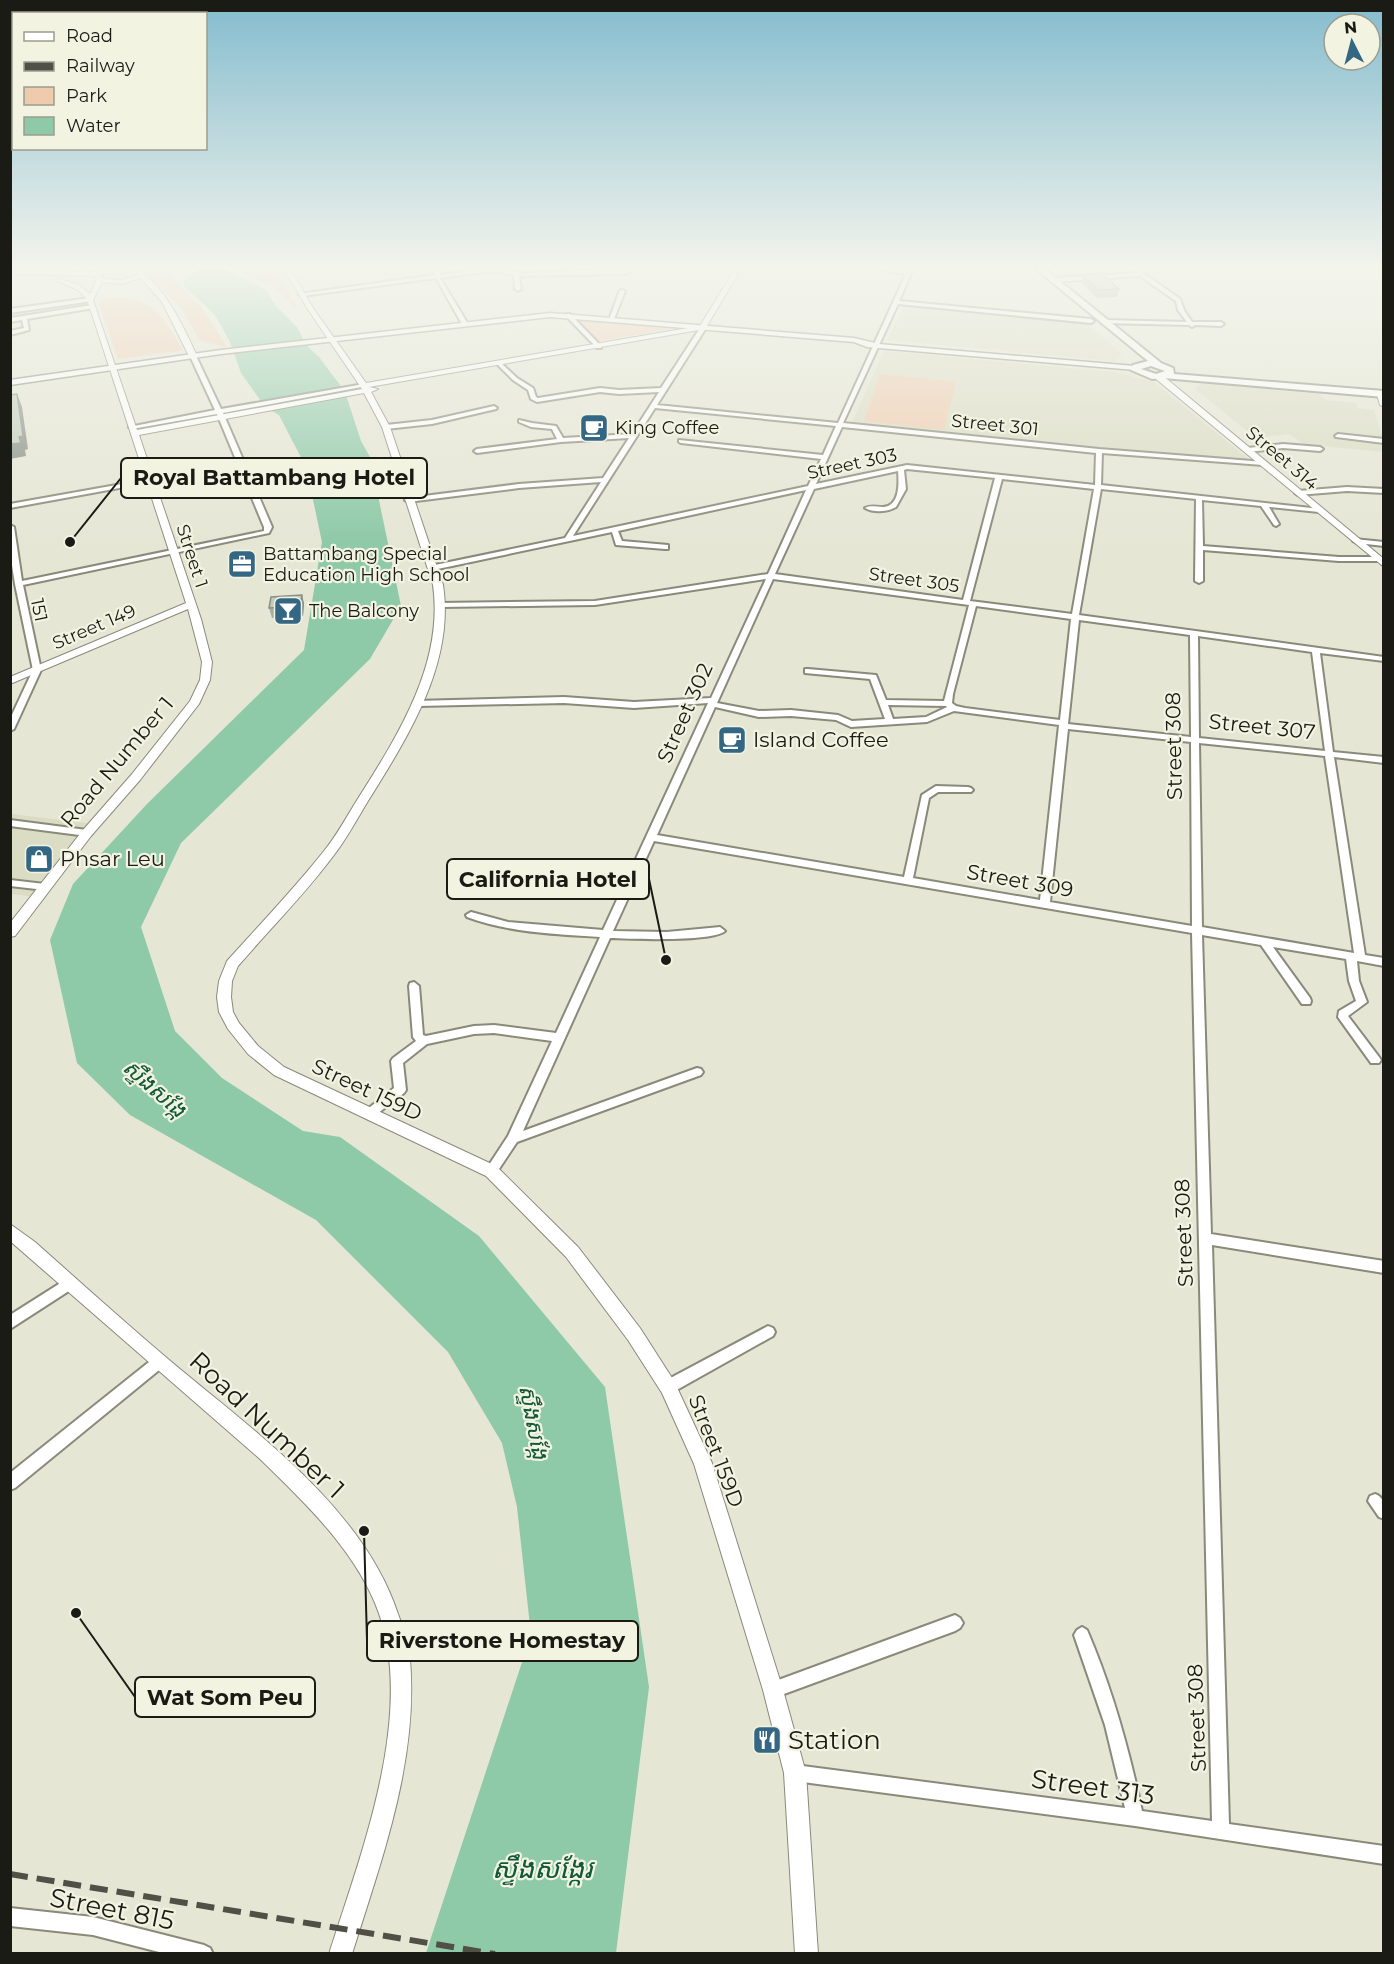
<svg xmlns="http://www.w3.org/2000/svg" width="1394" height="1964" font-family="Montserrat,'Noto Sans Khmer',sans-serif">
  <rect width="100%" height="100%" fill="#e5e6d4"/>
  <g fill="#dadcc3">
    <polygon points="904,305 1085,322 1122,354 1115,361 887,340"/>
    <polygon points="884,351 1115,372 1154,382 1250,460 1093,448 852,422"/>
    <polygon points="1202,384 1320,394 1326,400 1356,403 1358,408 1374,410 1383,441 1383,452 1303,444 1290,434 1256,438 1195,389"/>
    <polygon points="11,814 95,824 38,897 11,894"/>
  </g>
  <g fill="#efcaad">
    <polygon points="144,269 162,269 201,306 227,347 200,341 182,310"/>
    <polygon points="234,269 276,269 297,309 273,288"/>
    <path d="M117 297C156 299 163 318 182 348L179 351 118 359 99 304 103 300Z"/>
    <polygon points="577,319 673,329 598,341"/>
    <polygon points="880,374 956,382 944,430 864,421"/>
  </g>
  <polygon fill="#8ec9a8" points="194,269 225,269 266,290 275,305 297,327 306,345 319,357 343,389 351,389 345,392 361,441 370,457 401,606 370,659 181,843 141,927 175,1031 222,1078 303,1131 340,1137 479,1236 605,1387 649,1687 616,1953 426,1953 531,1635 517,1507 502,1443 448,1352 316,1220 130,1115 77,1063 50,940 73,884 147,804 304,650 322,542 306,467 279,415 265,407 241,373 230,342 215,315 185,287 183,282 189,276 197,272"/>
  <g fill="none" stroke-linecap="round" stroke-linejoin="round">
    <g stroke="#898a7a" stroke-width="4">
      <g id="minor">
        <polygon points="435,269 441,269 440,275 483,269 501,269 522,273 633,269 626,274 519,276 521,289 518,291 515,289 514,275 494,271 440,278 468,324 465,326 462,324 436,278 302,296 299,294 435,275"/>
        <path d="M878 269 907 271 908 269H913L899 301 1091 319 1094 321 1091 323 898 304 843 423 1099 449 1265 462V464L1263 465 1102 453 1101 485 1321 509 1322 510 1319 512 1269 507 1279 524 1276 526 1274 525 1261 506 1202 500 1203 546 1339 557H1378L1382 559 1378 561H1339L1203 550V581L1199 583 1195 581 1196 499 1101 489 1079 615 1384 657V661L1320 653 1333 752 1384 757V763L1334 757 1365 955 1384 958V966L1357 961 1359 981 1367 1002 1348 1016 1379 1057 1381 1060 1379 1063H1371L1338 1017 1339 1011 1356 1001 1349 981 1346 959 1273 947 1310 998 1311 1001 1310 1004H1302L1261 945 1202 935 1211 1234 1384 1261V1273L1212 1245 1229 1824 1384 1846V1864L1135 1826 795 1781 789 1779 787 1773 789 1767 795 1765 1125 1808 1105 1725 1074 1635 1077 1630 1082 1627 1087 1630C1112 1688 1129 1749 1142 1811L1212 1821 1192 933 654 841 613 931 667 932 720 927 725 931C713 942 630 939 610 938L523 1131 697 1068 701 1069 703 1072 701 1075 517 1142 495 1175 491 1176 487 1175 485 1171 508 1136 552 1041 494 1033 474 1034 427 1044 403 1063 406 1090 404 1093 373 1117 369 1119 365 1117 363 1114 365 1111 394 1088 391 1061 393 1058 416 1041 413 1037 409 986 410 983 414 982 419 986 423 1035 426 1036 474 1026 494 1025 556 1033 600 937C554 934 511 933 467 917L466 915 471 912 508 922 603 930 708 703 634 708 564 703 418 706 414 703 415 701 564 697 634 702 711 698 766 579 595 605 441 607 437 605 438 603 595 601 768 574 806 490 618 531 622 541 668 545V549H665L616 545 612 532 433 570H430V566L565 538 601 482 519 488 408 502 405 500 408 498 519 484 603 478 629 438 561 442 477 453 474 451 477 449 557 439 552 429 531 427 519 422V420L532 423 556 426 563 438 632 434 659 392 619 394 600 392 537 402 531 399 528 390 513 380 498 365V363L500 362 517 378 533 388 536 397 538 398 600 388 619 390 661 388 700 328 703 326 706 328 657 405 838 423 906 274ZM655 408 836 426 823 455 679 440V442L681 443 821 459 808 486 573 536ZM842 427 1096 453 1095 485 907 465 816 484ZM907 469 995 478 963 600 775 574 814 489 898 471C899 483 900 506 883 507 876 507 871 505 865 508 874 513 887 512 896 507L906 489 904 470ZM1002 479 1094 489 1072 614 970 601ZM773 579 969 605 944 701 886 700 876 675 808 669H805V673L870 679 885 719 852 721 838 715 791 710 759 711 717 703ZM976 606 1071 619 1060 720 965 708 956 706 952 703 953 694ZM1079 620 1190 635 1191 737 1068 724ZM1198 636 1312 652 1325 751 1199 738ZM888 705 946 706 947 707 926 717 893 719ZM715 707 759 717 791 716 836 720 851 727 927 722 954 711 1059 725 1040 900 913 878 929 798 938 792H971L973 790 971 788 968 787 936 786 922 795 904 877 657 835ZM1068 729 1191 742 1192 926 1050 902ZM1199 743 1325 756 1354 953 1202 927Z"/>
        <polygon points="1135,270 1139,270 1180,299 1184,310 1192,322 1221,322 1224,324 1221,326 1195,325 1192,327 1189,325 1102,323 1102,321 1104,320 1187,322 1178,310 1176,301 1140,276 1053,282 1050,280 1053,278 1136,273"/>
        <polygon points="620,290 625,291 614,319 609,320"/>
        <polygon points="90,298 92,301 10,313 10,309"/>
        <polygon points="92,305 94,308 27,319 29,330 10,335 10,331 24,328 22,320 10,322 10,318"/>
        <polygon points="566,314 570,314 601,346 601,348 597,348 566,316"/>
        <polygon points="193,354 196,356 221,409 364,384 367,386 223,413 272,527 269,533 23,585 41,670 14,729 10,731 10,719 33,670 15,584 10,553 10,525 14,527 22,581 264,531 264,527 217,414 132,429 129,427 215,410 190,356"/>
        <polygon points="494,406 497,408 496,409 432,424 386,429 383,427 386,425 432,420"/>
        <polygon points="1338,434 1384,439 1384,443 1336,437 1335,436"/>
        <polygon points="1283,444 1320,447 1323,449 1320,451 1283,448 1248,452 1245,450 1248,448"/>
        <polygon points="150,479 152,480 152,482 10,508 10,504"/>
        <polygon points="1347,487 1384,489 1384,493 1347,491 1298,495 1295,493 1298,491"/>
        <polygon points="1354,539 1384,542 1384,546 1357,543 1353,541"/>
        <polygon points="10,820 87,830 92,833 87,836 10,826"/>
        <polygon points="10,880 45,884 50,887 45,890 10,886"/>
        <polygon points="70,1277 75,1279 76,1283 75,1287 10,1329 10,1315"/>
        <polygon points="768,1326 773,1328 775,1332 773,1336 673,1392 668,1393 663,1392 661,1387 663,1382"/>
        <polygon points="159,1356 164,1358 166,1362 164,1366 15,1488 10,1490 10,1473 154,1358"/>
        <path d="M1375 1494C1386 1498 1384 1508 1384 1519L1379 1517 1368 1501 1370 1496Z"/>
        <polygon points="955,1615 960,1618 963,1623 960,1628 955,1631 773,1698 767,1696 765,1690 767,1684 773,1682"/>
        <polygon points="10,1908 93,1917 204,1945 210,1948 213,1954 167,1954 93,1935 10,1926"/>
      </g>
    </g>
    <g stroke="#898a7a" stroke-width="2">
      <g id="tertiary">
        <path d="M104 269H112L102 275V278C116 281 129 281 141 272L139 269H145L147 272 145 274C170 297 183 326 197 356L190 358 162 302 141 278 122 284 102 282 93 300 137 430 362 389 307 308 284 269H290L313 308 366 383 700 326 735 269H741L705 329 369 387 378 389 371 392 390 427 443 585C455 663 408 737 368 801 357 819 347 838 334 855 305 894 270 929 238 966L232 981 231 997 233 1012 239 1023 258 1046 284 1067 496 1166 578 1247 640 1328 674 1381 712 1463 783 1690 806 1773 818 1954H795L784 1773 763 1690 694 1464 662 1393 628 1340 566 1257 486 1176 274 1075 248 1054 228 1029 219 1012 217 997 219 981 227 961C260 924 294 889 324 851 338 834 348 814 359 797 399 734 444 662 433 585L382 427 364 393 139 435 201 619 212 662 210 680 199 704 140 780 91 836 15 936 10 937V923L83 830 132 774 190 701 200 680 202 662 188 609 10 684V677L186 603 87 299 78 290 55 280 58 278 79 285 90 294 96 281 95 276 10 274V270L98 272Z"/>
        <polygon points="1156,375 1162,375 1384,559 1384,567 1156,379"/>
        <polygon points="1376,391 1383,393 1384,407 1380,405"/>
        <path d="M10 1224 35 1242C79 1281 123 1321 168 1359 251 1429 363 1507 398 1614 402 1625 407 1637 409 1649 421 1754 383 1855 352 1954H329C361 1853 419 1707 375 1603 351 1546 303 1501 259 1458L10 1241Z"/>
      </g>
    </g>
    <g stroke="#898a7a" stroke-width="3">
      <polygon id="secondary" points="550,313 854,338 879,344 1135,366 1139,368 1135,370 867,347 854,342 550,317 221,354 10,385 10,380 221,350"/>
    </g>
    <g stroke="#898a7a" stroke-width="4">
      <path id="primary" d="M1036 269H1045L1161 363 1173 368 1174 374 1384 391V397L1163 378 1152 379 1131 370 1133 365 1148 361ZM1151 366 1165 371 1156 374 1141 369Z"/>
    </g>
    <use href="#minor" fill="#fff" fill-rule="evenodd"/>
    <use href="#tertiary" fill="#fff" fill-rule="evenodd"/>
    <use href="#secondary" fill="#fff" fill-rule="evenodd"/>
    <use href="#primary" fill="#fff" fill-rule="evenodd"/>
    <polyline stroke="#505047" stroke-width="6" stroke-dasharray="18 9" stroke-linecap="butt" points="10,1874 495,1954"/>
  </g>
  <g fill="#a7afa3">
    <polygon points="1082,275 1119,289 1117,297 1097,298 1081,282"/>
    <polygon points="302,595 304,604 303,616 272,618 269,608"/>
  </g>
  <g fill="#888f84">
    <polygon points="17,394 22,407 28,449 25,450 26,456 10,459 10,444"/>
    <polygon points="302,595 304,604 303,616 300,606"/>
  </g>
  <g fill="#c2ccbd" stroke="#888f84" stroke-width="1.5">
    <polygon points="1101,273 1119,289 1099,290 1082,275"/>
    <polygon points="17,394 23,436 19,437 21,443 10,444 10,395"/>
    <polygon points="302,595 300,606 269,608 271,597"/>
  </g>
  <linearGradient id="sky" x2="0" y2="1"><stop stop-color="#84bcce"/><stop offset="0.49" stop-color="#f3f4ec"/><stop offset="1" stop-color="#f3f4ec" stop-opacity="0"/></linearGradient>
  <rect width="1394" height="544" fill="url(#sky)"/>
  <defs>
    <g id="cafe-square" transform="scale(1.5)"><rect x="-9" y="-9" width="18" height="18" rx="4" fill="#346784" stroke="#f2f3e1"/><path d="M-5.5-4.5H6V0H3Q3 3.5 0 3.5H-2.5Q-5.5 3.5-5.5 0ZM3-3.2v2h1.7v-2ZM-6 4.5H4V6H-6Z" fill="#fff"/></g>
    <g id="office-square" transform="scale(1.5)"><rect x="-9" y="-9" width="18" height="18" rx="4" fill="#346784" stroke="#f2f3e1"/><path d="M-6-3h4V-5.5h4V-3h4V5H-6ZM-1-4.5V-3h2v-1.5ZM-6 0V1H6V0Z" fill="#fff"/></g>
    <g id="bar-square" transform="scale(1.5)"><rect x="-9" y="-9" width="18" height="18" rx="4" fill="#346784" stroke="#f2f3e1"/><path d="M-6-5H6L.8 .8V4.5H3.5V6h-7V4.5H-.8V.8Z" fill="#fff"/></g>
    <g id="shop-square" transform="scale(1.5)"><rect x="-9" y="-9" width="18" height="18" rx="4" fill="#346784" stroke="#f2f3e1"/><path d="M-5-2.5h2.3a2.7 3.5 0 0 1 5.4 0H5L5.5 6h-11ZM-1.5-2.5h3a1.5 2.3 0 0 0-3 0Z" fill="#fff"/></g>
    <g id="restaurant-square" transform="scale(1.5)"><rect x="-9" y="-9" width="18" height="18" rx="4" fill="#346784" stroke="#f2f3e1"/><path d="M-5-6h1v4h1v-4h1v4h1v-4h1v5L-1.5 .5V6h-2V.5L-5-1ZM5-6V6H3V1.5H1.5Q1.5-4 5-6Z" fill="#fff"/></g>
  </defs>
  <g fill-rule="evenodd">
    <use href="#cafe-square" x="594" y="428"/>
    <use href="#office-square" x="242" y="564"/>
    <use href="#bar-square" x="288" y="611"/>
    <use href="#cafe-square" x="732" y="740"/>
    <use href="#shop-square" x="39" y="859"/>
    <use href="#restaurant-square" x="767" y="1740"/>
  </g>
  <g text-anchor="middle" stroke-width="4.5" stroke-linejoin="round" paint-order="stroke">
    <g font-size="18" fill="#1b1b15" stroke="#f2f3e1">
      <text transform="translate(995 425) rotate(6)" y="6">Street 301</text>
      <text transform="translate(1282 458) rotate(40)" y="6">Street 314</text>
      <text transform="translate(852 464) rotate(-12)" y="6">Street 303</text>
      <text transform="translate(192 556) rotate(72)" y="6">Street 1</text>
      <text transform="translate(914 580) rotate(8)" y="6">Street 305</text>
      <text transform="translate(39 610) rotate(78)" y="6">151</text>
      <text transform="translate(94 627) rotate(-23)" y="6">Street 149</text>
    </g>
    <g font-size="18" fill="#1b1b15" stroke="#f2f3e1" text-anchor="start">
      <text x="615" y="434">King Coffee</text>
      <text x="263" y="560">Battambang Special<tspan x="263" dy="21">Education High School</tspan></text>
      <text x="309" y="617">The Balcony</text>
    </g>
    <g font-size="21" fill="#1b1b15" stroke="#f2f3e1">
      <text transform="translate(685 713) rotate(-66)" y="7">Street 302</text>
      <text transform="translate(1262 727) rotate(6)" y="7">Street 307</text>
      <text transform="translate(1174 746) rotate(-91)" y="7">Street 308</text>
      <text transform="translate(117 762) rotate(-50)" y="7">Road Number 1</text>
      <text transform="translate(1020 881) rotate(10)" y="7">Street 309</text>
      <text transform="translate(367 1090) rotate(25)" y="7">Street 159D</text>
      <text transform="translate(1184 1233) rotate(-92)" y="7">Street 308</text>
      <text transform="translate(716 1451) rotate(69)" y="7">Street 159D</text>
      <text transform="translate(1197 1718) rotate(-92)" y="7">Street 308</text>
    </g>
    <g font-size="21" fill="#1b1b15" stroke="#f2f3e1" text-anchor="start">
      <text x="753" y="747">Island Coffee</text>
      <text x="60" y="866">Phsar Leu</text>
    </g>
    <g font-size="22" font-style="italic" fill="#12593b" stroke="#f2f3e1">
      <text transform="translate(155 1088) rotate(41)" y="8">ស្ទឹងសង្កែ</text>
      <text transform="translate(534 1422) rotate(79)" y="8">ស្ទឹងសង្កែ</text>
    </g>
    <g font-size="26" fill="#1b1b15" stroke="#f2f3e1">
      <text transform="translate(267 1425) rotate(43)" y="9">Road Number 1</text>
      <text transform="translate(1093 1787) rotate(8)" y="9">Street 313</text>
      <text transform="translate(112 1909) rotate(11)" y="9">Street 815</text>
    </g>
    <g font-size="26" fill="#1b1b15" stroke="#f2f3e1" text-anchor="start">
      <text x="788" y="1749">Station</text>
    </g>
    <g font-size="27" font-style="italic" fill="#12593b" stroke="#f2f3e1">
      <text x="542" y="1878">ស្ទឹងសង្កែរ</text>
    </g>
  </g>
  <path fill="none" stroke="#1b1b15" stroke-width="2" d="M70 542L121 478M666 960L649 879M364 1531L367 1641M76 1613L135 1697"/>
  <g fill="#1b1b15" stroke="#f2f3e1" stroke-width="2">
    <circle cx="70" cy="542" r="6"/>
    <circle cx="666" cy="960" r="6"/>
    <circle cx="364" cy="1531" r="6"/>
    <circle cx="76" cy="1613" r="6"/>
  </g>
  <g fill="#f2f3e1" stroke="#1b1b15" stroke-width="2">
    <rect x="121" y="458" width="306" height="40" rx="6"/>
    <rect x="447" y="859" width="202" height="40" rx="6"/>
    <rect x="367" y="1621" width="271" height="40" rx="6"/>
    <rect x="135" y="1677" width="180" height="40" rx="6"/>
  </g>
  <g font-size="22" text-anchor="middle" font-weight="bold" fill="#1b1b15">
    <text x="274" y="485">Royal Battambang Hotel</text>
    <text x="548" y="887">California Hotel</text>
    <text x="502" y="1648">Riverstone Homestay</text>
    <text x="225" y="1705">Wat Som Peu</text>
  </g>
  <rect width="1394" height="1964" fill="none" stroke="#1b1b15" stroke-width="24"/>
  <rect x="12" y="12" width="195" height="138" fill="#f2f3e1" stroke="#9c9d8f" stroke-width="1.5"/>
  <rect x="24" y="32" width="30" height="9" fill="#ffffff" stroke="#9c9d8f" stroke-width="1.5"/>
  <text x="66" y="42" font-size="18" fill="#1b1b15">Road</text>
  <rect x="24" y="62" width="30" height="9" fill="#505047" stroke="#9c9d8f" stroke-width="1.5"/>
  <text x="66" y="72" font-size="18" fill="#1b1b15">Railway</text>
  <rect x="24" y="87" width="30" height="18" fill="#efcaad" stroke="#9c9d8f" stroke-width="1.5"/>
  <text x="66" y="102" font-size="18" fill="#1b1b15">Park</text>
  <rect x="24" y="117" width="30" height="18" fill="#8ec9a8" stroke="#9c9d8f" stroke-width="1.5"/>
  <text x="66" y="132" font-size="18" fill="#1b1b15">Water</text>
  <g transform="translate(1352 42) rotate(354)"><circle r="28" fill="#f2f3e1" stroke="#9c9d8f" stroke-width="1.5"/>
  <path d="M0-4.5L10 22L0 15L-10 22Z" fill="#346784"/>
  <text y="-9" font-size="16" font-weight="bold" text-anchor="middle" fill="#1b1b15">N</text>
  </g>
</svg>
